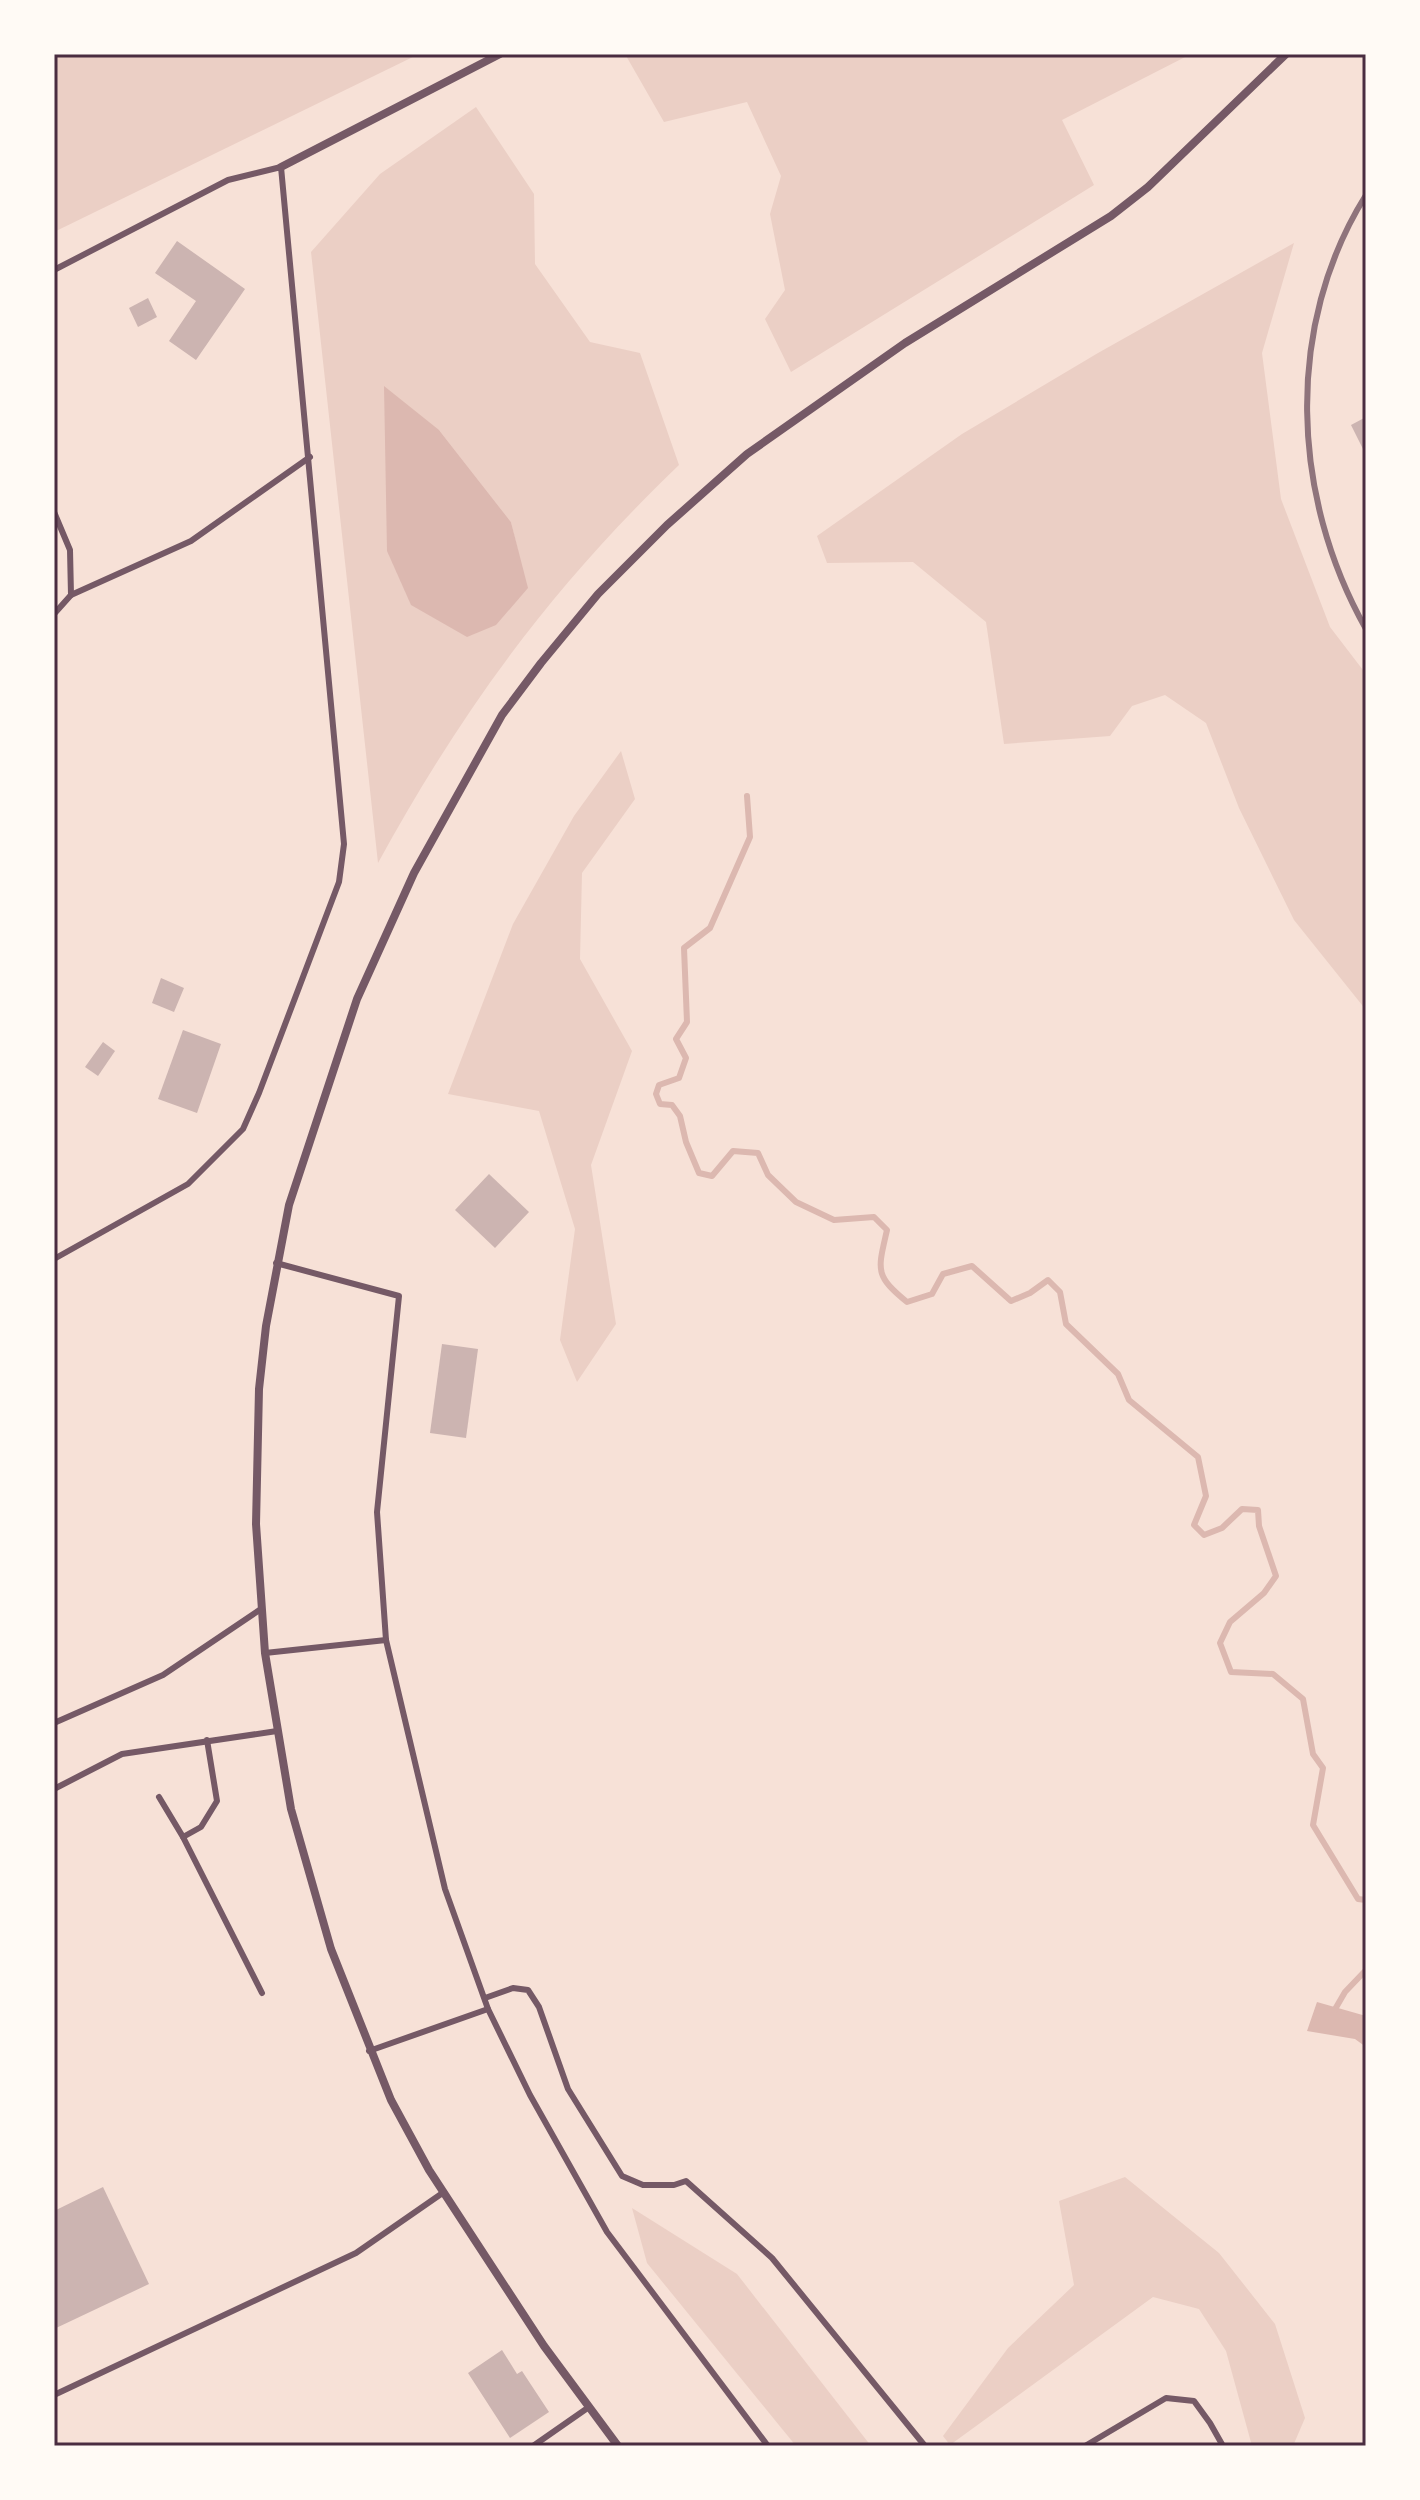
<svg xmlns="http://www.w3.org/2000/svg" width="1420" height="2500" font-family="'Varela Round',sans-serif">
  <rect width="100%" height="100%" fill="#f7e1d7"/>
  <g fill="#ebcfc5" fill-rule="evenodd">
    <polygon points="54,54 419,54 54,232"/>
    <polygon points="625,54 1191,54 1062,120 1094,185 791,372 765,319 785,290 770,214 781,176 747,102 664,122"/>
    <path d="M476 107 534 194 535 264 590 342 640 353 679 465C551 588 463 708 378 863L311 252 380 174ZM439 430 511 522 527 588Z"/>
    <polygon points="1294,243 1262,353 1281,499 1330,627 1366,674 1366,1010 1294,920 1239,808 1206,723 1165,695 1132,706 1110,736 1004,744 986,622 913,562 827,563 817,536 962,434 1098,353"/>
    <polygon points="621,751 635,799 582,873 580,959 632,1051 591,1165 616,1324 577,1382 560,1340 575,1229 539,1111 448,1094 513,924 574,816"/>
    <polygon points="1125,2177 1219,2253 1275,2324 1305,2418 1293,2446 1252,2446 1226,2351 1199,2309 1153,2297 950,2445 943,2436 1008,2348 1074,2285 1059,2201"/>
    <polygon points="632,2208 737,2274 871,2446 796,2446 647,2263"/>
  </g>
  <g fill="#dcb8b0">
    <polygon points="384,386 439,430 511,522 528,588 496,625 467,637 411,605 387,551"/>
    <polygon points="1317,2002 1366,2016 1366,2047 1355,2039 1307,2031"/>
  </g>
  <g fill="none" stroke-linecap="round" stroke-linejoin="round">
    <g stroke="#dcb8b0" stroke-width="6">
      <path d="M747 796 750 837 710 928 684 948 687 1022 676 1039 686 1058 679 1078 659 1085 656 1094 660 1104 672 1105 680 1116 686 1142 699 1173 712 1176 733 1151 758 1153 768 1175 796 1202 834 1220 874 1217 887 1230C878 1270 874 1275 907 1302L932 1294 943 1274 972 1266 1011 1301 1030 1293 1048 1280 1060 1292 1066 1324 1118 1374 1129 1400 1198 1457 1206 1496 1194 1525 1204 1535 1222 1528 1242 1509 1258 1510 1259 1526 1276 1576 1264 1593 1230 1622 1220 1643 1231 1672 1273 1674 1303 1699 1313 1754 1323 1768 1313 1825 1358 1899 1366 1900"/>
      <polyline points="1334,2011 1345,1992 1366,1970"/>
    </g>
  </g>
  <g fill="#ccb4b1">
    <polygon points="177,241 245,289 196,360 169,341 196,301 155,273"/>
    <polygon points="148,298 157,317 138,327 129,308"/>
    <polygon points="1366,417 1366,455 1351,425"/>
    <polygon points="161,978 184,988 174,1012 152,1003"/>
    <polygon points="183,1030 221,1044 197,1113 158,1099"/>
    <polygon points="103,1042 115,1051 98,1076 85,1067"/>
    <polygon points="489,1174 529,1212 495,1248 455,1210"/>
    <polygon points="442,1344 478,1349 466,1438 430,1433"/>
    <polygon points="103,2187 149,2284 54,2329 54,2211"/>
    <polygon points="502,2350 517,2374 522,2371 549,2412 510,2438 468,2373"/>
  </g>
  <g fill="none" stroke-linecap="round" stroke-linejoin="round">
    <g stroke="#755966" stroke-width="6">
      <polyline points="54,270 228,180 281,167 344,844 339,882 259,1093 243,1129 188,1184 54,1259"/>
      <polyline points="54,512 70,550 71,595 54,614"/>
      <polyline points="71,595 191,541 310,457"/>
      <polyline points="276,1263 399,1296 377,1512 386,1640 445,1889 488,2009"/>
      <polyline points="265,1653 386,1640"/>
      <polyline points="54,1723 163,1675 261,1609"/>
      <polyline points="207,1740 217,1801 201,1827 183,1837 262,1993"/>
      <polyline points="54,1789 122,1754 277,1731"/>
      <polyline points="159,1797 183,1837"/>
      <polyline points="485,1998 513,1988 528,1990 539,2007 568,2089 622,2176 643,2185 674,2185 686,2181 772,2258 925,2446"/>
      <polyline points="369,2051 488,2009 530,2095 607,2232 768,2446"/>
      <polyline points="54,2395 356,2253 444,2192"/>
      <polyline points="533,2446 589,2407"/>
      <polyline points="1085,2446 1166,2398 1194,2401 1210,2423 1223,2446"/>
    </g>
    <g stroke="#755966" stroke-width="8">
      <polyline points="281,167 500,54"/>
      <polyline points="618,2446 544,2346 429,2170 391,2100 331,1949 291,1809 265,1653 256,1524 259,1389 266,1326 289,1205 357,999 414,873 502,715 541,663 598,594 667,525 747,454 905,343 1111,216 1148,187 1286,54"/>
    </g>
    <path stroke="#8f747c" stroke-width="6" d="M1366 195C1284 326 1291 496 1366 629"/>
  </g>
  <rect width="1420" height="2500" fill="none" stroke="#fffaf5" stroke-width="112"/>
  <rect x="56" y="56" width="1308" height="2388" fill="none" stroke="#4a2c40" stroke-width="3"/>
</svg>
